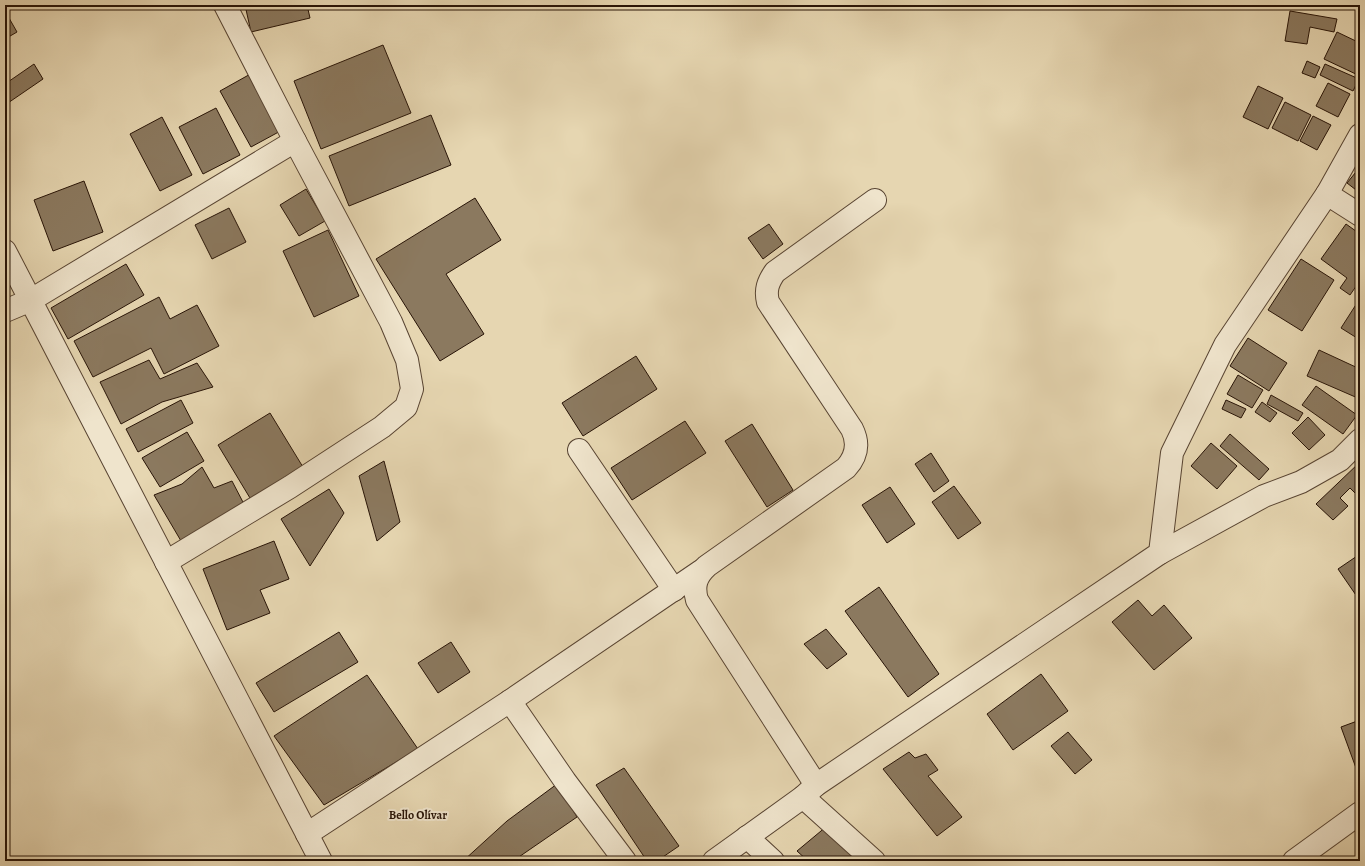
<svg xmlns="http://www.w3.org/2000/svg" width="1365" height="866" font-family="Alegreya,serif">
  <rect width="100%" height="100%" fill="#e6d6b1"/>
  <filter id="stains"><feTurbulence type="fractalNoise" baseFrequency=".005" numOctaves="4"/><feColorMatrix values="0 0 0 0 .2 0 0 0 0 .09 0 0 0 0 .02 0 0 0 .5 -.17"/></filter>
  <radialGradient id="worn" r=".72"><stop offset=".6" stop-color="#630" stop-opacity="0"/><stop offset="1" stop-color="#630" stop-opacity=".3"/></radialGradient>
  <g fill="#8b795f" stroke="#281407">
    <polygon points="245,5 307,5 310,18 251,32"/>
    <polygon points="1347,5 1360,5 1360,10"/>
    <polygon points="5,11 17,32 5,39"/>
    <polygon points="1290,11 1337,19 1334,32 1310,27 1307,44 1285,41"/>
    <polygon points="1337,32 1360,43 1360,76 1324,59"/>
    <polygon points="383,45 411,113 321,149 294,81"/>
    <polygon points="1307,61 1320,67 1315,78 1302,73"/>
    <polygon points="34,64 43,79 5,105 5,84"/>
    <polygon points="1325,64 1359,79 1353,91 1320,75"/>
    <polygon points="254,72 286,128 251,147 220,91"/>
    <polygon points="1328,83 1350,94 1338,117 1316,106"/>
    <polygon points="1258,86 1283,98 1268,129 1243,117"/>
    <polygon points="1285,102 1311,115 1298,141 1272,128"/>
    <polygon points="216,108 240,155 203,174 179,127"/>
    <polygon points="431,115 451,165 349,206 329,156"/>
    <polygon points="1313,116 1331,125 1317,150 1300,141"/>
    <polygon points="162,117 192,175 160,191 130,134"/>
    <polygon points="1360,167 1360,193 1347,183"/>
    <polygon points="84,181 103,232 53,251 34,200"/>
    <polygon points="306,189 325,221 299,236 280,205"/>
    <polygon points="475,198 501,240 446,274 484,334 440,361 376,259"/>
    <polygon points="229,208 246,242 212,259 195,225"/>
    <polygon points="769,224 783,244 763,259 748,238"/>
    <polygon points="1346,224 1360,234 1360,283 1359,282 1350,295 1340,288 1347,278 1321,259"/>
    <polygon points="328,230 359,296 314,317 283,251"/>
    <polygon points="1301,259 1334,280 1302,331 1268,310"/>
    <polygon points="126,264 144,295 68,339 51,308"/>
    <polygon points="159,297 170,319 197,305 219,346 164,374 151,348 93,377 74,341"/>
    <polygon points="1357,303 1360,305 1360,334 1357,338 1341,328"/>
    <polygon points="1248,338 1287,363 1269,391 1230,366"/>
    <polygon points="1319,350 1360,369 1360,399 1307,376"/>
    <polygon points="636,356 657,389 583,436 562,403"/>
    <polygon points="149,360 160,379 197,363 213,387 162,402 121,424 100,382"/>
    <polygon points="1238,375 1263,390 1252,408 1227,394"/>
    <polygon points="1316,386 1357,415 1343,434 1302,405"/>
    <polygon points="1271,395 1303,413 1298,421 1267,404"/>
    <polygon points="181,400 193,423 138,452 126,429"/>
    <polygon points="1226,400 1246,409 1241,418 1222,409"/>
    <polygon points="1262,402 1277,413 1270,422 1255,412"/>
    <polygon points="270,413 306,472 253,503 218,445"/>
    <polygon points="1308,417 1325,435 1309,450 1292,433"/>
    <polygon points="685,421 706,453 632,500 611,468"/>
    <polygon points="752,424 793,490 767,507 725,441"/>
    <polygon points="187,432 204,461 160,487 142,458"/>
    <polygon points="1230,434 1269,469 1259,480 1220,446"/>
    <polygon points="1211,443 1237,466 1217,489 1191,466"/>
    <polygon points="931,453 949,481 934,492 915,464"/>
    <polygon points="384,461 400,522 377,541 359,476"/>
    <polygon points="1360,462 1360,498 1350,488 1340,498 1348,506 1333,520 1316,504"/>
    <polygon points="202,467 214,488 232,481 245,506 184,546 154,495 182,484"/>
    <polygon points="954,486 981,523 958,539 932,502"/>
    <polygon points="890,487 915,524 887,543 862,505"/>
    <polygon points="329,489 344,513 310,566 281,519"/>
    <polygon points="274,541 289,579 260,590 270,613 227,630 203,569"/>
    <polygon points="1360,554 1360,601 1338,569"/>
    <polygon points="879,587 939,674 908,697 845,611"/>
    <polygon points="1138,600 1152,616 1164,605 1192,638 1154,670 1112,622"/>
    <polygon points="826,629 847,654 827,669 804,644"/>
    <polygon points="339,632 358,662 274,712 256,683"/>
    <polygon points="451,642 470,672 438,693 418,663"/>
    <polygon points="1041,674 1068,711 1013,750 987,714"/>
    <polygon points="367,675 418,749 324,805 274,736"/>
    <polygon points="1360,720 1360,766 1356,768 1341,727"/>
    <polygon points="1068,732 1092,760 1075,774 1051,746"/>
    <polygon points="909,752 915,758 926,754 938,770 928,776 962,817 937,836 883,769"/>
    <polygon points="624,768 679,846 657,861 647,861 596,785"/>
    <polygon points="557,784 577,817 513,861 463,861 507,821"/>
    <polygon points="827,826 865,861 808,861 797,851"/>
  </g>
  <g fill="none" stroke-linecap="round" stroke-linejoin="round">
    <g stroke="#584432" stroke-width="24">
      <g id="minor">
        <polyline points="1327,194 1360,215"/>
        <polyline points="5,251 321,861"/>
        <polyline points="5,311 31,300 295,141"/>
        <polyline points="579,450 674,590"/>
        <polyline points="1160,553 1264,496 1301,482 1340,460 1360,440"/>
        <polyline points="166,562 290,487 382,427 406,407 412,389 407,360 391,322 295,141 225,5"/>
        <polyline points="510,701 565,781 625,861"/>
        <path d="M816 785 697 600C693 586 696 576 707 566L846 468C857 456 859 443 852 429L768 302C765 290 768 282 775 272L875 200"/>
        <polyline points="803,797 874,861"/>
        <polyline points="307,834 510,701 701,571"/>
        <polyline points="747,837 773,861"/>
        <polyline points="714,861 803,797 816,785 1160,553 1172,453 1225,345 1327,194 1360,135"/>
        <polyline points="1294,861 1360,813"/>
      </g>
    </g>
    <use href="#minor" stroke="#efe4cc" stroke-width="22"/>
  </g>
  <g text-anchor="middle" stroke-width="4" stroke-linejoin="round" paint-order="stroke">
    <g font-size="12" font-weight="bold" fill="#281407" stroke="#efe4cc">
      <text x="418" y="819">Bello Olívar</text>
    </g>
  </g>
  <rect width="1365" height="866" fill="none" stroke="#e6d6b1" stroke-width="20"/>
  <rect x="6" y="6" width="1353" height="854" fill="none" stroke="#281407" stroke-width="2"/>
  <rect x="10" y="10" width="1345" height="846" fill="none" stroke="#281407"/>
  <rect width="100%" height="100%" filter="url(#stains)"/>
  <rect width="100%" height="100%" fill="url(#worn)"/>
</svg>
